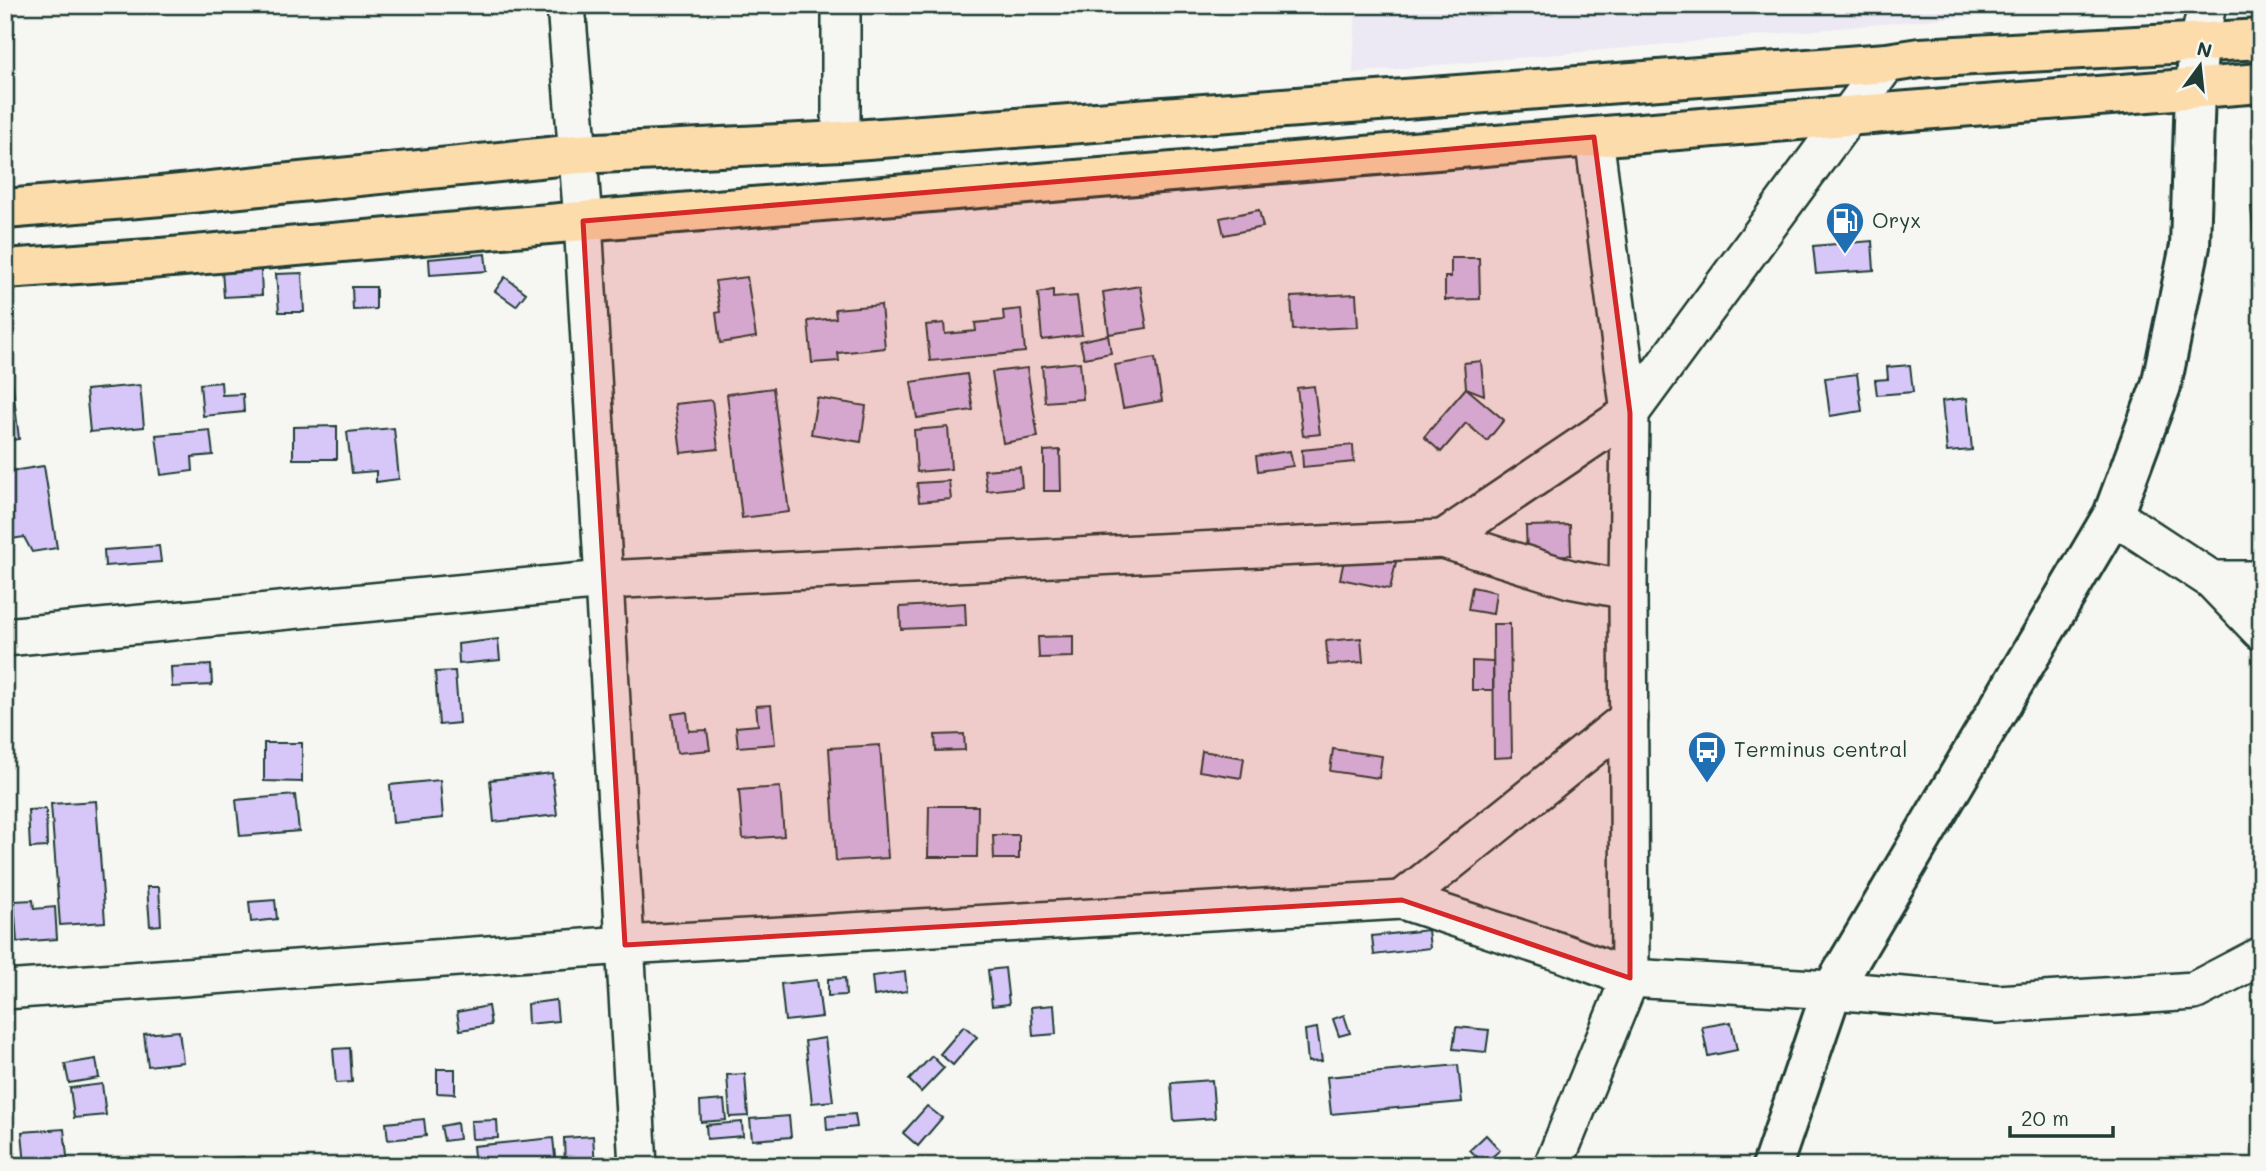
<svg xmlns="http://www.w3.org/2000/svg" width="2266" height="1171" font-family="Mali,sans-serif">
  <rect width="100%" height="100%" fill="#f6f6f2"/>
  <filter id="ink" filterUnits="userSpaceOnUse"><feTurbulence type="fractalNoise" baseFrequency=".0143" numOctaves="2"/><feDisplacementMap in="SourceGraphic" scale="14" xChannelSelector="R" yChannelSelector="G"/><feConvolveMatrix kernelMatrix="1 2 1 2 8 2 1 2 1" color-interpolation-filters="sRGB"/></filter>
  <g filter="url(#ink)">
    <polygon fill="#ece8f4" points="1356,5 2046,5 2043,9 1353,73"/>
    <g fill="#d6c7f8" stroke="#1f3d34" stroke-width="2">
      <polygon points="2261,206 2261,251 2255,251 2251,207"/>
      <polygon points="1259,210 1263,227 1224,235 1220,218"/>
      <polygon points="1872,241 1874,270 1816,274 1813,246"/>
      <polygon points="485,254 487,271 430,275 429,259"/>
      <polygon points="1451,258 1479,258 1480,299 1445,300 1445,277 1451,277"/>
      <polygon points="261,270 262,295 224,297 222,271"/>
      <polygon points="302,273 304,312 279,312 276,274"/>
      <polygon points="505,277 526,293 516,306 495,291"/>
      <polygon points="747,277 756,337 720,343 716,313 720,312 715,281"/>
      <polygon points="1140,286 1147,328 1109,334 1103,292"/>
      <polygon points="352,287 376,287 376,309 353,310"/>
      <polygon points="1053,290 1053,298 1077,296 1082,335 1042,340 1038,293"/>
      <polygon points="1356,294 1358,327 1293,330 1291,297"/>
      <polygon points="881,305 885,348 838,353 839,361 812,363 808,321 836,318 835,309"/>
      <polygon points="1021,309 1025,352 930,361 926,325 944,323 945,334 976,331 975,323 1004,320 1003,311"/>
      <polygon points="1108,335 1111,353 1084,358 1080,341"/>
      <polygon points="1155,358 1162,401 1123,408 1115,365"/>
      <polygon points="1481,361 1484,395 1466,388 1464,363"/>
      <polygon points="1080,362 1083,399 1045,402 1042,366"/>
      <polygon points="1910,365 1913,392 1877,395 1875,380 1888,379 1887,367"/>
      <polygon points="1027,368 1038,437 1003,443 992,372"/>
      <polygon points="11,371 19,439 5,441 5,372"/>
      <polygon points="967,374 973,410 917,418 911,382"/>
      <polygon points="1857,374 1862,411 1830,416 1825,378"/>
      <polygon points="221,382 222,395 243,394 244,412 203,416 200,384"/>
      <polygon points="140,385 144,427 90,432 86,390"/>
      <polygon points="1314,386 1320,434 1303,436 1297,388"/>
      <polygon points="773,388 789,512 742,518 727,394"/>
      <polygon points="1466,388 1504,420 1487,441 1466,423 1441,452 1424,437"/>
      <polygon points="817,398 866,406 861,442 811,434"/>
      <polygon points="1967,398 1972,450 1947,452 1942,401"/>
      <polygon points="712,400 718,449 681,453 675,404"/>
      <polygon points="337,426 337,459 293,459 293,427"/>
      <polygon points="948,427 951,469 917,472 914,430"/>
      <polygon points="394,428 399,479 376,482 376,471 352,473 347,432"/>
      <polygon points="210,430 213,455 192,457 193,471 161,475 156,435"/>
      <polygon points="1353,445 1354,462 1303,467 1302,450"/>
      <polygon points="1060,450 1061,491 1044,491 1044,451"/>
      <polygon points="1290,451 1293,466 1258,471 1256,456"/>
      <polygon points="44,466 57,548 32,552 24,537 5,540 5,472"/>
      <polygon points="1020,467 1022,487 987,491 984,470"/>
      <polygon points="949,481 951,499 919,502 917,483"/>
      <polygon points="1570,525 1571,555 1527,556 1526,526"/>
      <polygon points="159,546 161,562 105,566 104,550"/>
      <polygon points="1346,551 1396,562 1390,589 1340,579"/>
      <polygon points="1472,587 1496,592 1493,614 1468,610"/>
      <polygon points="965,603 966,626 901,629 900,607"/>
      <polygon points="1493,624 1510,624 1512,757 1494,758"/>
      <polygon points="1073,636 1073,657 1039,658 1038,637"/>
      <polygon points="1361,638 1363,662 1328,665 1326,641"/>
      <polygon points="498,639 500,660 459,664 458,644"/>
      <polygon points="1472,661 1493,662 1493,690 1472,690"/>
      <polygon points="211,665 212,685 172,687 171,667"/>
      <polygon points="455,671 459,723 439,725 435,672"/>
      <polygon points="771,705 775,744 738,747 736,727 758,725 756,706"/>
      <polygon points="687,712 689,731 707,730 710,750 677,753 672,714"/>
      <polygon points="964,734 965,750 936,751 935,735"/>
      <polygon points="264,743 302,743 302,782 264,781"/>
      <polygon points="880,745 888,858 836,861 829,748"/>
      <polygon points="1333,749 1382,756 1379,778 1330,771"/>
      <polygon points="1202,751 1244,758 1241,778 1199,771"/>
      <polygon points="552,773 557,815 494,822 490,780"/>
      <polygon points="440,780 443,818 393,823 390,785"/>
      <polygon points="780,787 784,836 743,839 739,790"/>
      <polygon points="295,795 299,831 240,836 236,800"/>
      <polygon points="96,801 105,922 60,925 51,804"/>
      <polygon points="929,806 978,806 977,857 928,857"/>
      <polygon points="46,809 47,847 30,848 28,810"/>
      <polygon points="993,835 1019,835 1019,859 994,859"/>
      <polygon points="147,887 159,887 161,925 150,926"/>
      <polygon points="33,900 34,909 55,907 57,939 17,942 14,901"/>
      <polygon points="275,900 277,919 251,922 249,902"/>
      <polygon points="1428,930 1430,948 1374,955 1372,936"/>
      <polygon points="1005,968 1009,1004 992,1006 988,970"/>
      <polygon points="905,972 907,991 874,996 872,976"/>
      <polygon points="845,978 846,995 828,996 828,979"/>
      <polygon points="817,980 822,1017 785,1021 781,984"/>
      <polygon points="556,1000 558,1021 528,1024 527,1004"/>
      <polygon points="1054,1005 1056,1034 1033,1036 1031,1007"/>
      <polygon points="488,1006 491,1025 460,1030 457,1012"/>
      <polygon points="1344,1015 1350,1033 1339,1036 1333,1019"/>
      <polygon points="1731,1022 1737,1050 1708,1056 1702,1027"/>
      <polygon points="964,1026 977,1037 953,1065 940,1054"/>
      <polygon points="1456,1027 1489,1030 1486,1052 1453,1049"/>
      <polygon points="1317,1028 1322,1061 1308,1062 1305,1030"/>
      <polygon points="179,1031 183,1062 148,1066 144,1034"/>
      <polygon points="825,1038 833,1101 812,1103 805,1041"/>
      <polygon points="350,1048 352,1082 336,1083 333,1049"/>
      <polygon points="932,1056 944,1068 921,1092 909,1080"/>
      <polygon points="96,1059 99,1078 69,1083 65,1064"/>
      <polygon points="1458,1065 1462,1102 1331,1114 1327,1077"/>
      <polygon points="437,1069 455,1069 455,1094 437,1093"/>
      <polygon points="745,1074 748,1116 730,1117 727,1075"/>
      <polygon points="1212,1080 1215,1118 1174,1121 1171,1083"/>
      <polygon points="102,1084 106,1115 74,1118 70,1088"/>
      <polygon points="724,1100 726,1120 701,1122 700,1102"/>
      <polygon points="927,1106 942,1118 918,1146 903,1133"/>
      <polygon points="855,1114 857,1127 827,1130 826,1116"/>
      <polygon points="789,1116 791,1137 752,1140 750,1119"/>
      <polygon points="424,1119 426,1136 388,1140 386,1123"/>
      <polygon points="497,1120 498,1138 472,1139 471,1121"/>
      <polygon points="742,1122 743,1136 707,1139 706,1125"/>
      <polygon points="457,1123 459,1139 444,1141 441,1126"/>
      <polygon points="64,1129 68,1165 25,1166 22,1132"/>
      <polygon points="1486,1135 1500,1150 1484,1164 1470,1150"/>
      <polygon points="593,1136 595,1166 565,1166 564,1138"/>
      <polygon points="553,1138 556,1166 475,1166 473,1146"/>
      <polygon points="243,1157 244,1166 209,1166 209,1160"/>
    </g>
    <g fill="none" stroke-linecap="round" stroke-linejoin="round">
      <g stroke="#1f3d34" stroke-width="42">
        <g id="street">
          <polyline points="566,5 583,221 638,1166"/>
          <polyline points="841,5 841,141"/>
          <polyline points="2199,43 2207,5"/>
          <polyline points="2113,515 2212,580 2261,631"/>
          <polyline points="1443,539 1630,413 1594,137"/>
          <polyline points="2212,580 2261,580"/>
          <polyline points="5,637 604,580 1443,539 1570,579 1628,590"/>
          <polyline points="1402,900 1629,718"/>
          <polyline points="5,990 625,945 1402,900 1563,953 1630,978 1832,990 1998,1004 2194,991 2261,956"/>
          <polyline points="1553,1166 1630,978 1628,590 1630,413 1887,63"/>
        </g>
      </g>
      <g stroke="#1f3d34" stroke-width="44">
        <polyline id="secondary" points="1772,1166 1832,990 2113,515 2161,386 2190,246 2195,90 2199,43"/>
      </g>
      <g stroke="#1f3d34" stroke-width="44">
        <g id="primary">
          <polyline points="5,209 161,196 578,154 841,141 1887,63 1920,58 2261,39"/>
          <polyline points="5,269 149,259 583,221 1846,116 2261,83"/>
        </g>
      </g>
      <use href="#street" stroke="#f6f6f2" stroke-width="37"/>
      <use href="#secondary" stroke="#f6f6f2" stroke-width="38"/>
      <use href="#primary" stroke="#fddcac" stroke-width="38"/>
    </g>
  </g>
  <path fill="#d62828" fill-opacity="0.2" stroke="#d62828" stroke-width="5" stroke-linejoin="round" d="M1594 137 1630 413V978L1402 900 625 945 583 221Z"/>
  <defs>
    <g id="fuel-pin" transform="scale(2.0125)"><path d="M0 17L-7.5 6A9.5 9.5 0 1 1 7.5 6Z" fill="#1f6fb2" stroke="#f6f6f2"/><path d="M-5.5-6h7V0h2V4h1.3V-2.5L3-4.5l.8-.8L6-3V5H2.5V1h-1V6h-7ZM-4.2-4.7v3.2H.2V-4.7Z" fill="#fff"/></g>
    <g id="bus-pin" transform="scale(2.0125)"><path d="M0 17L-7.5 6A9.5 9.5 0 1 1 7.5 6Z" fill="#1f6fb2" stroke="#f6f6f2"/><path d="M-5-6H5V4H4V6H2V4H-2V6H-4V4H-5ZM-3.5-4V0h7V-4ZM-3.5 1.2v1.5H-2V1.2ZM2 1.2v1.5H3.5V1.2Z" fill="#fff"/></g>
  </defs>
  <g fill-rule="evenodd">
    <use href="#fuel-pin" x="1845" y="221"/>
    <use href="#bus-pin" x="1707" y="750"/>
  </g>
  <g text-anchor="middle" stroke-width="5" stroke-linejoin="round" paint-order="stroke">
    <g font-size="21" fill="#1f3d34" stroke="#f6f6f2" text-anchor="start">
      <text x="1872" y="228">Oryx</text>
      <text x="1734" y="757">Terminus central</text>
    </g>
  </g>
  <rect width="2266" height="1171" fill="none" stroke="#f6f6f2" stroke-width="28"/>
  <rect x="14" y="14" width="2238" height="1143" fill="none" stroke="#1f3d34" stroke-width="2.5" filter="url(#ink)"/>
  <g transform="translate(2200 66) rotate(15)" stroke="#f6f6f2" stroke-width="5" paint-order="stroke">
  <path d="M0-5L12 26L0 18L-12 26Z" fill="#1f3d34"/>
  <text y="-10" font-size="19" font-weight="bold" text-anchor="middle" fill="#1f3d34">N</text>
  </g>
  <path d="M2010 1126v10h103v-10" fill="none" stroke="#1f3d34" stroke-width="3.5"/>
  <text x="2021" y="1126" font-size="21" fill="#1f3d34" stroke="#f6f6f2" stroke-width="5" paint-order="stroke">20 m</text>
</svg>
